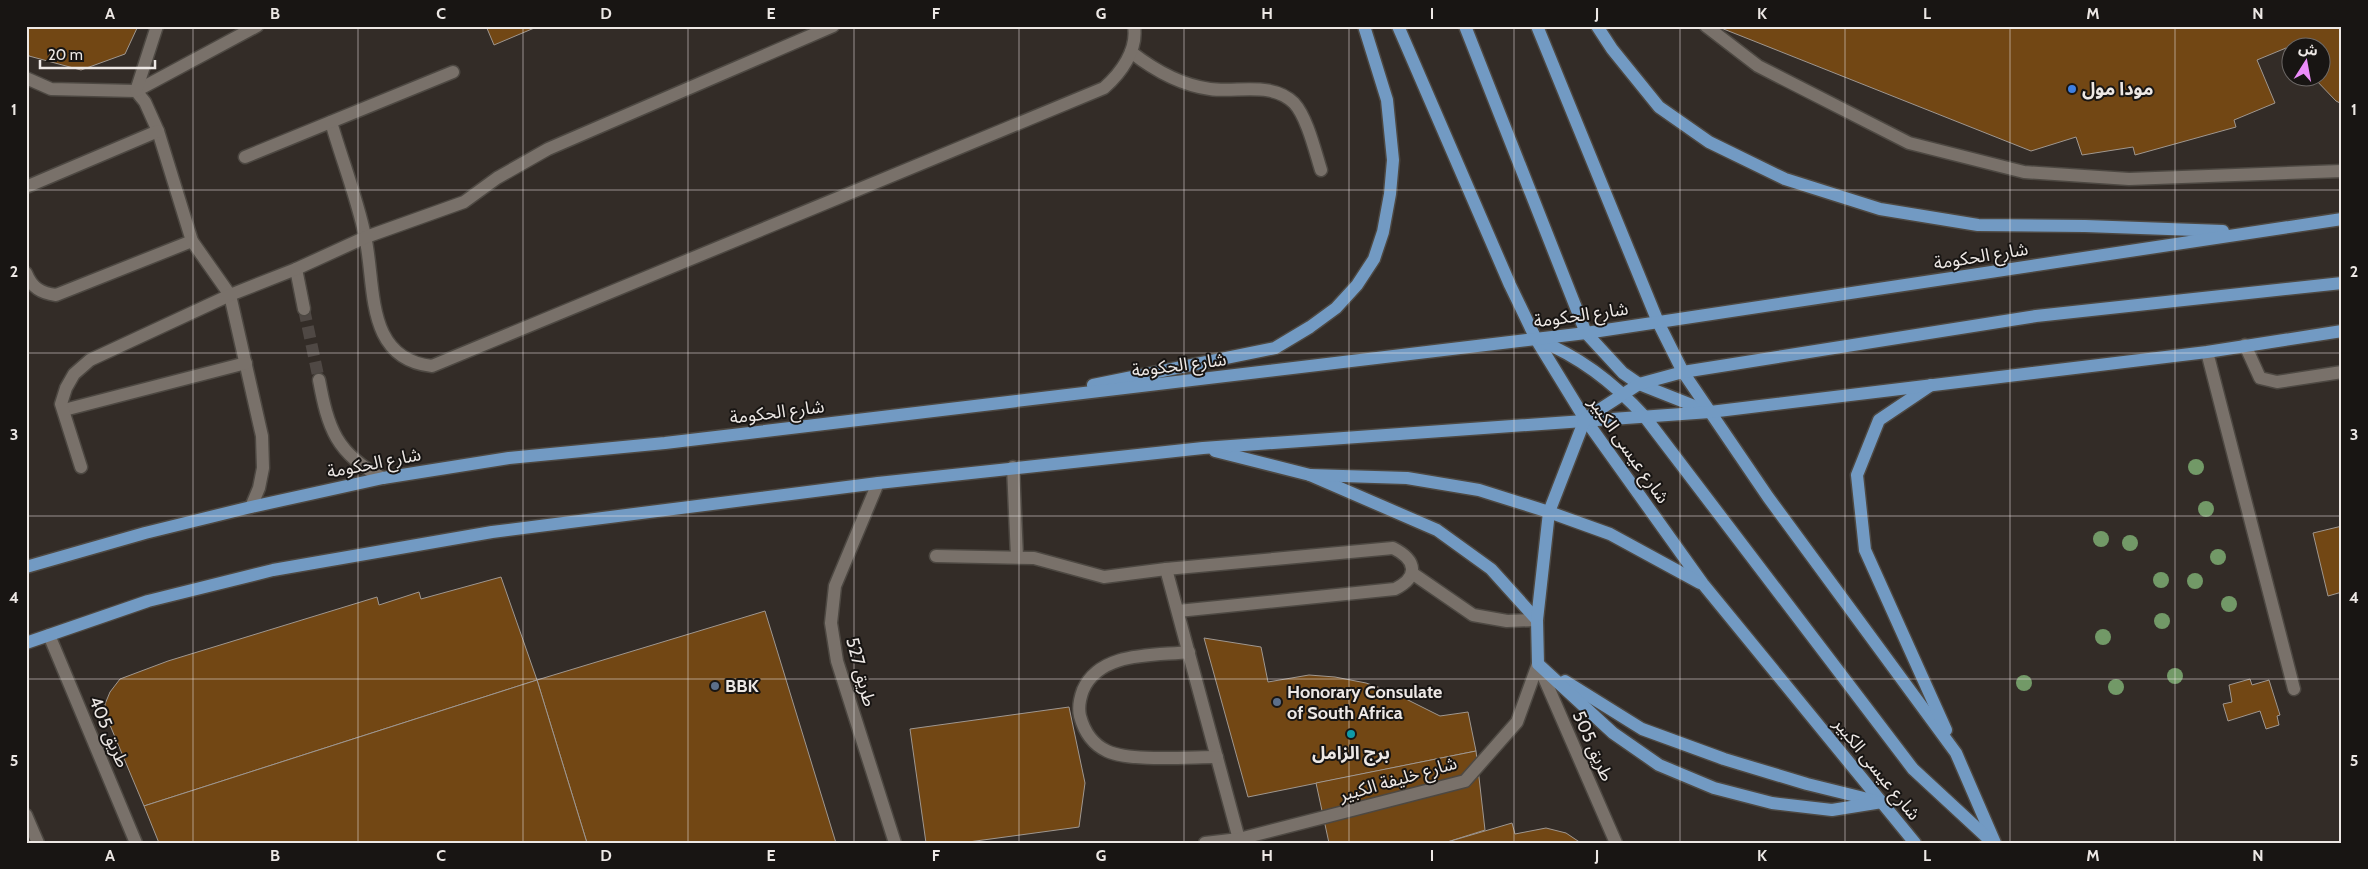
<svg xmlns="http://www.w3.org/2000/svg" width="2368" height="869" font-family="Cabin,'Noto Sans Arabic',sans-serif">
  <rect width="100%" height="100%" fill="#332c27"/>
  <g fill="#724714" stroke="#9f9790">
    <polygon points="26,26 138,26 125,54 81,70 29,56 26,48"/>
    <polygon points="486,26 539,26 494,45"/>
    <polygon points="1722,26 2342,26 2342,104 2336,101 2314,78 2320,78 2320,48 2290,48 2290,53 2286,48 2257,60 2275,103 2234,120 2236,127 2135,155 2133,147 2082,155 2076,137 2031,151 1721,28"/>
    <polygon points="2342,526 2342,592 2328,596 2313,533"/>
    <polygon points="501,577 537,680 144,806 107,718 105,704 110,692 120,679 168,661 377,597 379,605 419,592 421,599"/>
    <polygon points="765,611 836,843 587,843 537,680"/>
    <polygon points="1204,638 1261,647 1268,682 1309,675 1335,677 1366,683 1392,692 1440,716 1468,712 1476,751 1248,797"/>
    <polygon points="2250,679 2252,685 2269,680 2280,715 2277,716 2279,725 2266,729 2260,711 2228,721 2223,704 2232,702 2229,685"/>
    <polygon points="537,680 587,843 159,843 144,806"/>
    <polygon points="1069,707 1085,783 1079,827 961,843 926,843 910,729"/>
    <polygon points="1476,751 1485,830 1444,843 1329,843 1316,783"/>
    <polygon points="1512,823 1515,834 1546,828 1566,833 1581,843 1444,843"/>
  </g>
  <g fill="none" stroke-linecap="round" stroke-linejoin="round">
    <polyline stroke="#4f4844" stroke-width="12" stroke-dasharray="12 6" stroke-linecap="butt" points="304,309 319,380"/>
    <g stroke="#4d4842" stroke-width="15">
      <g id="minor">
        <polyline points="1706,26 1758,66 1909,143 2024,172 2129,179 2342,171"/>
        <path d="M1131 52C1154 70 1180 85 1210 89 1237 93 1272 81 1294 103 1307 117 1315 151 1321 170"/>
        <polyline points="26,78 51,89 136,91 145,102 158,131 192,241 230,295 262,436 263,468 259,488 251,507"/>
        <polyline points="136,91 257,26"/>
        <polyline points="136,91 157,26"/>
        <path d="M331 122C342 160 357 198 365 236 376 285 364 359 432 366L1104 88C1121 73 1138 50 1134 26"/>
        <polyline points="245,157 453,72"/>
        <polyline points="26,187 158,131"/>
        <polyline points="296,269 304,309"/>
        <path d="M26 273C32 288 41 293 56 295L192 241"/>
        <polyline points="2245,345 2260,378 2277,382 2342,372"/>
        <polyline points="2207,352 2294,689"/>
        <path d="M319 380C328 428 336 454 383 478"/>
        <polyline points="64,410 246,363"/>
        <polyline points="81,467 61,404 66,388 74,374 90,360 230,295 296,269 366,237 464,202 497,178 548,149 833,26"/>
        <polyline points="1013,467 1017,557"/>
        <polyline points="878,483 835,586 831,623 837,661 895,843"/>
        <path d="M936 556 1034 558 1104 577 1166 569 1393 548C1417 560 1419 577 1395 589L1178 611"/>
        <polyline points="1166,569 1240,843"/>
        <polyline points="1412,573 1473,615 1507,621 1537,620"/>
        <polyline points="49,635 136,843"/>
        <path d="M1189 652C1154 656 1100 651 1083 690 1080 698 1078 707 1080 716 1084 731 1092 744 1107 751 1130 762 1189 757 1217 757"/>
        <polyline points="1538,664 1616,843"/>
        <polyline points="26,815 38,843"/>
        <polyline points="1205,843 1239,839 1465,781 1517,722 1538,664"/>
      </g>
    </g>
    <g stroke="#4d4842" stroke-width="15">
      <g id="major">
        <polyline points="1398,26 1510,285 1536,339 1585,419 1703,584 1915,843"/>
        <polyline points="1465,26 1586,333 1623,373 1639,384 1707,411"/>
        <polyline points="1537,26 1658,322 1683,372 1768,497 1956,753 1995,843"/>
        <polyline points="1597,26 1612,49 1659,107 1709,142 1785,179 1880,209 1978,225 2085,226 2223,231"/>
        <path d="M1538 340C1581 357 1615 384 1645 417L1913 769 1993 843"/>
        <polyline points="1093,385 1275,348 1310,327 1336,308 1357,285 1374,259 1383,232 1390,194 1393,160 1387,100 1364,26"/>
        <polyline points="1931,385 1879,420 1857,475 1865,550 1946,730"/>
        <polyline points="1215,451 1310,475 1437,530 1491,569 1537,620"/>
        <polyline points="1310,475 1407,478 1479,490 1549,512 1610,534 1700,583"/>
        <polyline points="26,567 145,533 251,507 383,478 509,458 665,443 1586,333 2342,219"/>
        <polyline points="26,643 148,601 273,570 492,532 878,483 1203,448 1710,412 2207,352 2342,331"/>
        <polyline points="1565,681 1642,729 1724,759 1807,784 1876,801"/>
        <polyline points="1882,802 1832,810 1772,803 1714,788 1659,765 1613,733 1538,664 1537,620 1549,512 1585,419 1639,384 1683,372 2036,316 2342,283"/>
      </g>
    </g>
    <use href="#minor" stroke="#79716a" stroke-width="12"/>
    <use href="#major" stroke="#729ac3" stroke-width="12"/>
  </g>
  <g fill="#729967">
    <circle cx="2196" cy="467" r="8"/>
    <circle cx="2206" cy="509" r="8"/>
    <circle cx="2101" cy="539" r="8"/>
    <circle cx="2130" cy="543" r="8"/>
    <circle cx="2218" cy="557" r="8"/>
    <circle cx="2161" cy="580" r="8"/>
    <circle cx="2195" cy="581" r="8"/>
    <circle cx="2229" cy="604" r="8"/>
    <circle cx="2162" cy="621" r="8"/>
    <circle cx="2103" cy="637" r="8"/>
    <circle cx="2175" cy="676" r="8"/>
    <circle cx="2024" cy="683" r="8"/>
    <circle cx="2116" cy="687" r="8"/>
  </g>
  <path fill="none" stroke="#ede8e5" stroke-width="1" stroke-opacity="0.55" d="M193 26V843M358 26V843M523 26V843M688 26V843M854 26V843M1019 26V843M1184 26V843M1349 26V843M1514 26V843M1680 26V843M1845 26V843M2010 26V843M2175 26V843M26 190H2342M26 353H2342M26 516H2342M26 679H2342"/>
  <circle fill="#3f7fe0" stroke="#181513" stroke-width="2" cx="2072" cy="89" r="5"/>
  <g fill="#5c6f8a" stroke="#181513" stroke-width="2">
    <circle cx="715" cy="686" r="5"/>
    <circle cx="1277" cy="702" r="5"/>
  </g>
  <circle fill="#0f9aa8" stroke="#181513" stroke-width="2" cx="1351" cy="734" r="5"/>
  <g text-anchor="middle" stroke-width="4" stroke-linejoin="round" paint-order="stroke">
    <g font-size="18" font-weight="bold" fill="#ede8e5" stroke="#181513" text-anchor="start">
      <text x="2082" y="95">مودا مول</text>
      <text x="725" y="692">BBK</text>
      <text x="1287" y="698">Honorary Consulate<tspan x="1287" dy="21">of South Africa</tspan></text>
      <text x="1351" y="759" text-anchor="middle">برج الزامل</text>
    </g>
    <g font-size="18" fill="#ede8e5" stroke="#181513">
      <text transform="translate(1981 256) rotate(-9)" y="6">شارع الحكومة</text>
      <text transform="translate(1581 315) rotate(-8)" y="6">شارع الحكومة</text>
      <text transform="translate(1179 365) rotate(-7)" y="6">شارع الحكومة</text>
      <text transform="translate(777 412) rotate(-7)" y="6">شارع الحكومة</text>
      <text transform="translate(1629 450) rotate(55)" y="6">شارع عيسى الكبير</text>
      <text transform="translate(374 463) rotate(-11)" y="6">شارع الحكومة</text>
      <text transform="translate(861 672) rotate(75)" y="6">طريق 527</text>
      <text transform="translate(109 732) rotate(67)" y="6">طريق 405</text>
      <text transform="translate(1593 746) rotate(66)" y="6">طريق 505</text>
      <text transform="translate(1877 769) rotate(51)" y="6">شارع عيسى الكبير</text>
      <text transform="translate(1398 779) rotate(-16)" y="6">شارع خليفة الكبير</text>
    </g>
  </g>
  <rect width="2368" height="869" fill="none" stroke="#181513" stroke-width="55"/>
  <g transform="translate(2306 62) rotate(11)"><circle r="24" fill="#181513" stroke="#6d6967"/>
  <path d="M0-4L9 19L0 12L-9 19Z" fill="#ec8cfa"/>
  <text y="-8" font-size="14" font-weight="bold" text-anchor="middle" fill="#ede8e5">ش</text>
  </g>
  <path d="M40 60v8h115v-8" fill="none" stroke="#ede8e5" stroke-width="2.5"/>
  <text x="48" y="60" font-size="15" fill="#ede8e5" stroke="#181513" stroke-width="4" paint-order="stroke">20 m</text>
  <rect x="28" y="28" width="2312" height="814" fill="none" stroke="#ede8e5" stroke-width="2"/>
  <g font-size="16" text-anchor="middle" font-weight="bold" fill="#ede8e5">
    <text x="110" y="19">A</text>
    <text x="275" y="19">B</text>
    <text x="441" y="19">C</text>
    <text x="606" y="19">D</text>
    <text x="771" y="19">E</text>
    <text x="936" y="19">F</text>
    <text x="1101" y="19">G</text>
    <text x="1267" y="19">H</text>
    <text x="1432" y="19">I</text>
    <text x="1597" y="19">J</text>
    <text x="1762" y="19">K</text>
    <text x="1927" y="19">L</text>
    <text x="2093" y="19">M</text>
    <text x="2258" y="19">N</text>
    <text x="14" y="115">1</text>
    <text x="2354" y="115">1</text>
    <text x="14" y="277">2</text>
    <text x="2354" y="277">2</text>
    <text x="14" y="440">3</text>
    <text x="2354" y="440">3</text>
    <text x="14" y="603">4</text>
    <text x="2354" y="603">4</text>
    <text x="14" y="766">5</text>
    <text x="2354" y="766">5</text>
    <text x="110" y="861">A</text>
    <text x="275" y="861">B</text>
    <text x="441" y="861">C</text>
    <text x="606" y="861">D</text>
    <text x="771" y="861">E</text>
    <text x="936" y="861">F</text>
    <text x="1101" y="861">G</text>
    <text x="1267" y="861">H</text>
    <text x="1432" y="861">I</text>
    <text x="1597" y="861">J</text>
    <text x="1762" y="861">K</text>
    <text x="1927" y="861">L</text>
    <text x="2093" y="861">M</text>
    <text x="2258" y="861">N</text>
  </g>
</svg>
